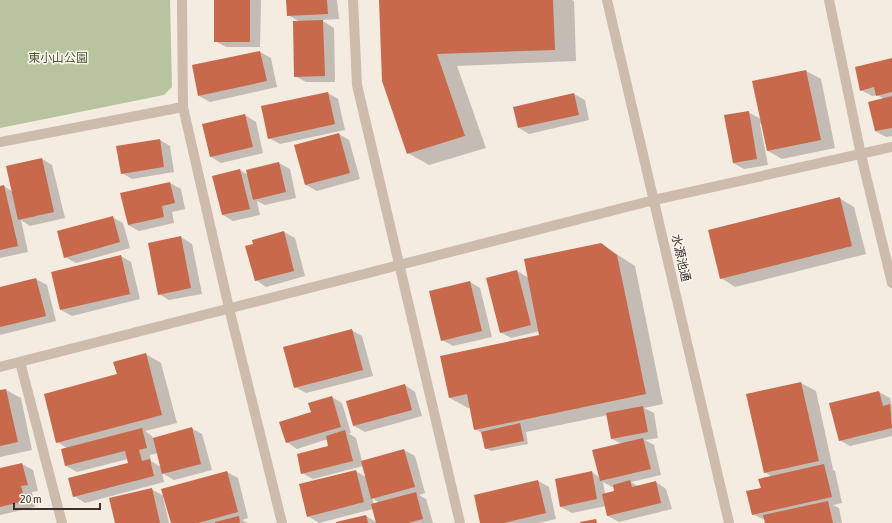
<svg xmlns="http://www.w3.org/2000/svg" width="892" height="523" font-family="'Asap Condensed','Noto Sans JP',sans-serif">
  <rect width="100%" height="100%" fill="#f4ebe1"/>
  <polygon fill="#b8c4a0" points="0,0 170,0 172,87 164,95 0,128"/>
  <g fill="#0003" fill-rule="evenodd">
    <polygon points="215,0 261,0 260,47 226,47 215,41"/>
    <polygon points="287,0 337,0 339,19 321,20 334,28 335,82 306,82 295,76 300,22 288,15"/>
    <polygon points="380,0 572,0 574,1 576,61 457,66 486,148 429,165 408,153"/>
    <polygon points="260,52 271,58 277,87 210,102 199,96"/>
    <polygon points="892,60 892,136 886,137 875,131 884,99 877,95 872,96 861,90"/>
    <polygon points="806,71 821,79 835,148 782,159 768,151 762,123 760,124 768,165 744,169 733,163 748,112 761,119"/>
    <polygon points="328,93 338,99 345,130 280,144 269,138"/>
    <polygon points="574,94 585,100 589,120 529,134 519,128"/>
    <polygon points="245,115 256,122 263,153 221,163 211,157"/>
    <polygon points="339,134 349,140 360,179 317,191 306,185 295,145"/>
    <polygon points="160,140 170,146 174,172 132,179 122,173"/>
    <polygon points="42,159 52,165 65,218 30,226 21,220 28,252 0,258 0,187 4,186 13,192"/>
    <polygon points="279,163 290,169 296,198 265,205 257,201 260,215 233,221 223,215 213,177 240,170 248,175"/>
    <polygon points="170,183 181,189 185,209 172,212 174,223 139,231 128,225"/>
    <polygon points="839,198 854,207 866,254 735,287 721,278"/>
    <polygon points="112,217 123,223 130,248 76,263 65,257"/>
    <polygon points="284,232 295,238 305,276 266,287 256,280 254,244"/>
    <polygon points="181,237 192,244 202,294 169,300 159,294"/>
    <path d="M601 244 635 266 663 404 644 408 654 413 658 438 645 440 654 445 661 475 631 482 639 487 656 482 666 489 672 509 619 522 608 516 606 506 572 513 561 507 556 480 592 472 600 478 622 444 612 439 608 415 526 432 528 444 491 451 485 448 482 433 475 429 471 407 468 408 450 398 541 336 540 331 511 338 500 332 517 271 529 278ZM603 482 612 487 614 486 615 492 605 494Z"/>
    <polygon points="121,256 131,262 140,299 72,316 61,310"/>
    <polygon points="36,279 47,285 56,321 0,335 0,288"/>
    <polygon points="470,282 480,288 492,337 453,346 442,340"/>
    <polygon points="351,330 362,336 373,376 306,393 295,387"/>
    <path d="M146 354 161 363 177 423 145 431 152 436 153 438 191 428 202 434 212 470 174 480 162 473 164 482 85 503 74 496 129 463 128 459 77 472 66 466 62 450 69 449 57 442 118 375ZM158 453 161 467 151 461 150 455Z"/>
    <polygon points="801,383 816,391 833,469 832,469 835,471 842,503 833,505 839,508 842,523 766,523 765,520 752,514 762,488 772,477 765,472"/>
    <polygon points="405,385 415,392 422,416 365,432 354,426"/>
    <polygon points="6,390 21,398 32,450 0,457 0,391"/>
    <polygon points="879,392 890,398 892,407 892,436 850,446 839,440"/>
    <path d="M332 397 342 403 351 433H348L356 438 362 461 404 450 415 456 425 493 419 495 426 499 433 523H338L366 516 376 522 373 509 319 523 308 516 356 471 366 477 363 466 313 479 302 473 330 447 328 439 297 449 287 442 312 413ZM372 498 380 503 374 505Z"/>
    <polygon points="22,464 33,470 38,491 32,492 35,507 0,515 0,469"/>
    <polygon points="227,472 238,478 248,518 242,520 248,523 172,523 164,496 163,497 169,523 116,523 151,489 164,496"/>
    <polygon points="538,481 549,487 556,519 539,523 481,523"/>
  </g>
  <g fill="#c8694b">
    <rect x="214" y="0" width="36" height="42"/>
    <polygon points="286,0 327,0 328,14 287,16"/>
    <polygon points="379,0 553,0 555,50 437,54 465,136 407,154 382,81"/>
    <polygon points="323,20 325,76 294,77 293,21"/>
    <polygon points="260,51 267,81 198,96 192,65"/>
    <polygon points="892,58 892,92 876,96 874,87 860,91 855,67"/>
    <polygon points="806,70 821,140 767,151 752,81"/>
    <polygon points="328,92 335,124 268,139 261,106"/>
    <polygon points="574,93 579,115 518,128 513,107"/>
    <polygon points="892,96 892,128 875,131 868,102"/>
    <polygon points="749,111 757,159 733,163 724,115"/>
    <polygon points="245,114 253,147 210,157 202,124"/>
    <polygon points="339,133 350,173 305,185 294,145"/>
    <polygon points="160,139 164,167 121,174 116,146"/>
    <polygon points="42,158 54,212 18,220 6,166"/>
    <polygon points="279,162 286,192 253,200 246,170"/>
    <polygon points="240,169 250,209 222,215 212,176"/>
    <polygon points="170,182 175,203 162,206 164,217 128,225 120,193"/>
    <polygon points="4,185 18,246 0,250 0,186"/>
    <polygon points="840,197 852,246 720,279 708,230"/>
    <polygon points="113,216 120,242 64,258 57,231"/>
    <polygon points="284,231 294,271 255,281 245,246 253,244 252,240"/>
    <polygon points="181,236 191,288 158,295 148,243"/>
    <polygon points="601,243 617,255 646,394 474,430 467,394 449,398 440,356 539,335 524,259"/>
    <polygon points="121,255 130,294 60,310 51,272"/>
    <polygon points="517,270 531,325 500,333 486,278"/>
    <polygon points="36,278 46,316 0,327 0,287"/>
    <polygon points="470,281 482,331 441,341 429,291"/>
    <polygon points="352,329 363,370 294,388 283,347"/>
    <polygon points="146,353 162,415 56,443 44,394 117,374 113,362"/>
    <polygon points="801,382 819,461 764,473 746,394"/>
    <polygon points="405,384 412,410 353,426 346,401"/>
    <polygon points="6,389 18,442 0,446 0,390"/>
    <polygon points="879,391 883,406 890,404 892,428 839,441 829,403"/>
    <polygon points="332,396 341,427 286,443 279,422 311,412 308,403"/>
    <polygon points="643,406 648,432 611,439 606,413"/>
    <polygon points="520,423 524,441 485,449 481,432"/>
    <polygon points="192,427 201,464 162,474 153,438"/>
    <polygon points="142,428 147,448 139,450 142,461 150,459 154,476 73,497 68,478 128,463 125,451 65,466 61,449"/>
    <polygon points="345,430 353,461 301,474 297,454 328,446 326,436"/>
    <polygon points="643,438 651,469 600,481 592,450"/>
    <polygon points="404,449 415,487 371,499 361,461"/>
    <polygon points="22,463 28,485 21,486 25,501 0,507 0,468"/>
    <polygon points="824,464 832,497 752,515 746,491 761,488 758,479"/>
    <polygon points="356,470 364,502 307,517 299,484"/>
    <polygon points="227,471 238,512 198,523 171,523 161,489"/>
    <polygon points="592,471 597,499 560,507 555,479"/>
    <polygon points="538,480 546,513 504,523 480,523 474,495"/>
    <polygon points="630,480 632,487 656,481 661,503 607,516 602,494 614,491 613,485"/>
    <polygon points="152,488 160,523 115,523 109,498"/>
    <polygon points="416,492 423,519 408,523 376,523 371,504"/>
    <polygon points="828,501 833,523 765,523 763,515"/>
    <polygon points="366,515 368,523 336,523 336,522"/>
    <polygon points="239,516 240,523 215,523 215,522"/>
    <polygon points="596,519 597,523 580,523 580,522"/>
  </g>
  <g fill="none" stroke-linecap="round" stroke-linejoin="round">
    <g stroke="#cdbbac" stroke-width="10">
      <polyline points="182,0 183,107 229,308 282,523"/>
      <polyline points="353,0 357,85 460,523"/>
      <polyline points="829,0 861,155 892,283"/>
      <polyline points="0,142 183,107"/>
      <polyline points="20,362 62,523"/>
      <polyline points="0,367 654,200 892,147"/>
    </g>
    <polyline stroke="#cdbbac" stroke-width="10" points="607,0 729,523"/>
  </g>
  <g text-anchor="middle" stroke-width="3" stroke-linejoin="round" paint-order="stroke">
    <g font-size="12" fill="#4a5a2e" stroke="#fbf5ee">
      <text x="58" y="62">東小山公園</text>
    </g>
    <g font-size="12" fill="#3b302b" stroke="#fbf5ee">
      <text transform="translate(681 258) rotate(77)" y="4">水源池通</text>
    </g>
  </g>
  <path d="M14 503v6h86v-6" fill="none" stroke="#3b302b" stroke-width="2"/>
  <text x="20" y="503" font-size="12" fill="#3b302b" stroke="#fbf5ee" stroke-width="3" paint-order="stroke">20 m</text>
</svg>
